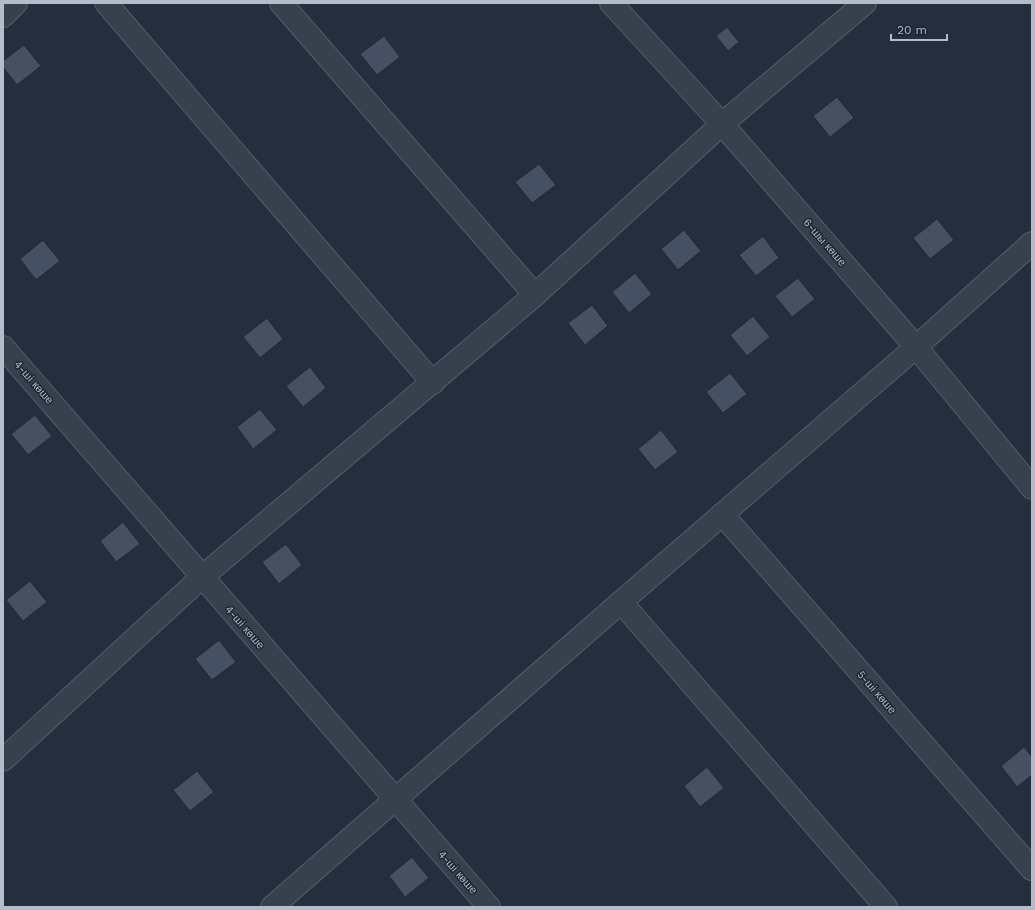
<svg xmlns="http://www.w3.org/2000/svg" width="1035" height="910" font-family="'Work Sans',sans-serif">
  <rect width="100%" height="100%" fill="#242e3e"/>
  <g fill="#455062" stroke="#1f2735">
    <polygon points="727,27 739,42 728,51 716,36"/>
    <polygon points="384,36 400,57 377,75 360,54"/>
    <polygon points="24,45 41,66 17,85 3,67 3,61"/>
    <polygon points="837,97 854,118 830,137 813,116"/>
    <polygon points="539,164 556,185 532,203 515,182"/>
    <polygon points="937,219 954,240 930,259 913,238"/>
    <polygon points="684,230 701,251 678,270 661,249"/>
    <polygon points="763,236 779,258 756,276 739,255"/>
    <polygon points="43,240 60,261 36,280 20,259"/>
    <polygon points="635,273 652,294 629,313 612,292"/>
    <polygon points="798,278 815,299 792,317 775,296"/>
    <polygon points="592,305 608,326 585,345 568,323"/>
    <polygon points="753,316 770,337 747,356 730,335"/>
    <polygon points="267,318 283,339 260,358 243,337"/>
    <polygon points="310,367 326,388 303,407 286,386"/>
    <polygon points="730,373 747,394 723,413 706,392"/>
    <polygon points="260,409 277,430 253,449 237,427"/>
    <polygon points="35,415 52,436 28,455 11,434"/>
    <polygon points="661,430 678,452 655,470 638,449"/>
    <polygon points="123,522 140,544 116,562 100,541"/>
    <polygon points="286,544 302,565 279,584 262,562"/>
    <polygon points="30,581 47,602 23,621 6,600"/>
    <polygon points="219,640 236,662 212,680 195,659"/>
    <polygon points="1024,747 1032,757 1032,775 1017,787 1001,766"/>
    <polygon points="707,767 724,788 700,807 684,786"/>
    <polygon points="197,771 214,792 190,811 173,790"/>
    <polygon points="412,857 429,878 405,897 389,876"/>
  </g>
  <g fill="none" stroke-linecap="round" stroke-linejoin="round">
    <g stroke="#565e6c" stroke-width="24">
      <g id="minor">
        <polyline points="106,3 433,383"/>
        <polyline points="281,3 535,295"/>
        <polyline points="611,3 722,124 916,347 1032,488"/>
        <polyline points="3,16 16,3"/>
        <polyline points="3,347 489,907"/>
        <polyline points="722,514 1032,869"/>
        <polyline points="621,602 886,907"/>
        <polyline points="3,760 202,577 535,295 722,124 865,3"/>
        <polyline points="272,907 621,602 916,347 1032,243"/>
      </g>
    </g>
    <use href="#minor" stroke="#38404e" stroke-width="22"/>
  </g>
  <g text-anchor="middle" stroke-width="3" stroke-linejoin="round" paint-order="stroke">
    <g font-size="11" fill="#b4bbc9" stroke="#1d2533">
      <text transform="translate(825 242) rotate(49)" y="4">6-шы көше</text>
      <text transform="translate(34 382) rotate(49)" y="4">4-ші көше</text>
      <text transform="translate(245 627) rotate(49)" y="4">4-ші көше</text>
      <text transform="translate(877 692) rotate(49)" y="4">5-ші көше</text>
      <text transform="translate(458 872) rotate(49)" y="4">4-ші көше</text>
    </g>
  </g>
  <rect width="1035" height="910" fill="none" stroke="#b4bbc9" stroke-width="8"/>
  <path d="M891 34v6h56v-6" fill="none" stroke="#b4bbc9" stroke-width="2"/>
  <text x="897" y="34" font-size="12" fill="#b4bbc9" stroke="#1d2533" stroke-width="3" paint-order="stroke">20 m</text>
</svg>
